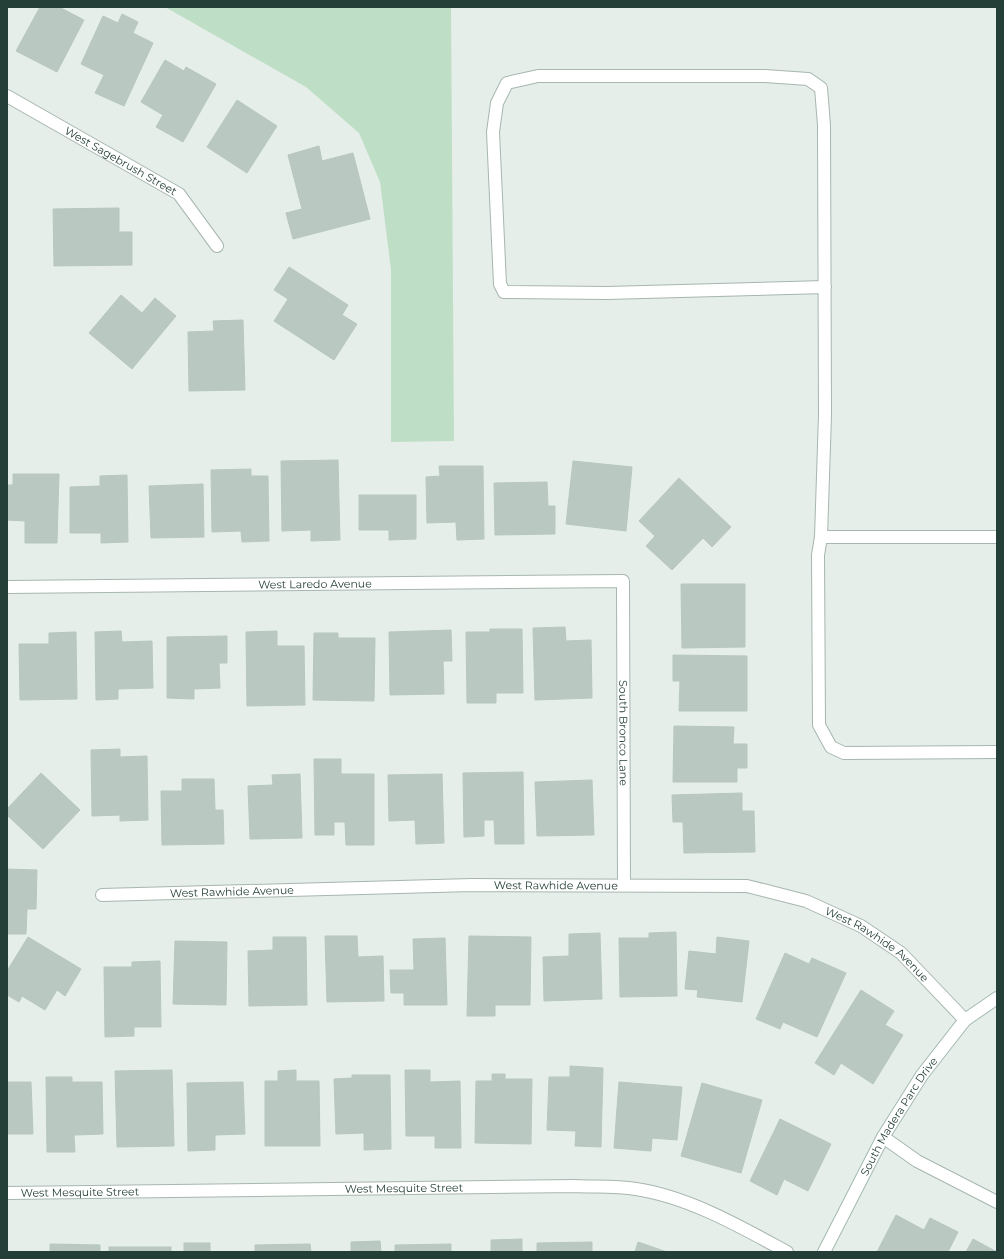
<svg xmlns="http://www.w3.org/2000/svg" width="1004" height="1259" font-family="Montserrat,sans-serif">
  <rect width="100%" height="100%" fill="#e5eee9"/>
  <polygon fill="#bfdec6" points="165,7 451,7 454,441 391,442 391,270 380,182 359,133 306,87"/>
  <g fill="#bac8c2" stroke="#b7c7c0">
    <polygon points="40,7 59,7 84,20 57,72 16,51"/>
    <polygon points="122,14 138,22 133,33 153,43 124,106 95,93 104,75 81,64 103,16 118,23"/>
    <polygon points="165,60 184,71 186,67 216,84 183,142 156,127 163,115 141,102"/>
    <polygon points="237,100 277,126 247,173 207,147"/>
    <polygon points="319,146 322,161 353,153 370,219 293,239 286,213 302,209 288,155"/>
    <polygon points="119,208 119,232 132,232 132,265 54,266 53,209"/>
    <polygon points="289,267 348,305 342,315 357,324 334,360 274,321 288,299 274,290"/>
    <polygon points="121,295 142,313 155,298 176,316 132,369 89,333"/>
    <polygon points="243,320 245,390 189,391 188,332 214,331 213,321"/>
    <polygon points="338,460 340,540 311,541 311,530 282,531 281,461"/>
    <polygon points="573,461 632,467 626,531 566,524"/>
    <polygon points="439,466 483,466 484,539 457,540 456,522 427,523 426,477 440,476"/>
    <polygon points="251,469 251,476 268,476 269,541 242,542 241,531 212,532 211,470"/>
    <polygon points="13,474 59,474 57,543 25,543 25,521 7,520 7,485 13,485"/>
    <polygon points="127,475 128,542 101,543 101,533 70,533 70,487 100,486 100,476"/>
    <polygon points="679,478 731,527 712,547 703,538 672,570 646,546 655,536 639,521"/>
    <polygon points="547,482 548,506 555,506 555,534 495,535 494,483"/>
    <polygon points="203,484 204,537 151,538 149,486"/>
    <polygon points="359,495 416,495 416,539 389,540 389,530 359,530"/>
    <polygon points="681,584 745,584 745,647 682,648"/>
    <polygon points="565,627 566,641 591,640 592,698 535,700 533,628"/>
    <polygon points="490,629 522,629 523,693 496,693 496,703 467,703 466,632 490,632"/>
    <polygon points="451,630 452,661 443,661 444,694 390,695 389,632"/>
    <polygon points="121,631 122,642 152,641 153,688 118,689 118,699 96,700 95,632"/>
    <polygon points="277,631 277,646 304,646 305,705 247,706 246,632"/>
    <polygon points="76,632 77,699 20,700 19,644 49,644 49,633"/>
    <polygon points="314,633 338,633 338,638 375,638 374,701 313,700"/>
    <polygon points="227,636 227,663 219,663 220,688 194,689 194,699 167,698 167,637"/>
    <polygon points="673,655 747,656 747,711 679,711 680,681 673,681"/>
    <polygon points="674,726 734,727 733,744 747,744 747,768 737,768 737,782 673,782"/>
    <polygon points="120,749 120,757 147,756 148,820 120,821 120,815 92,816 91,750"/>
    <polygon points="314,759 341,759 341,774 374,774 374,845 346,845 345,822 334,822 334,835 315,835"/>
    <polygon points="523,772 524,844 495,844 494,820 484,820 484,836 464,837 463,773"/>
    <polygon points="41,773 80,810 43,849 7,815 7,809"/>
    <polygon points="300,774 302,838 250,839 248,786 273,785 272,775"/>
    <polygon points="442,774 444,843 416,844 415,820 389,821 388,775"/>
    <polygon points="182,779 214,779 215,810 223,810 224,844 162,845 161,791 182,791"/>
    <polygon points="592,780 594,835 537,836 535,782"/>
    <polygon points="742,793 742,811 754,811 755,852 684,853 683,822 673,822 672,795"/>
    <polygon points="7,869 37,870 36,909 27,909 26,934 7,934"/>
    <polygon points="676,932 677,996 620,997 619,938 649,938 649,933"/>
    <polygon points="600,933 602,999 544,1001 543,957 569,956 569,934"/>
    <polygon points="325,936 357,936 358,957 383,956 384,1001 327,1002"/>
    <polygon points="469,936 531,937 530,1005 495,1005 495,1016 467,1016"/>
    <polygon points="28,937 81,969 65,996 57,990 45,1010 22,996 19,1002 7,995 7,971"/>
    <polygon points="273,937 306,937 307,1005 249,1006 248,951 273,950"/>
    <polygon points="717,937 749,941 742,1002 697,997 698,990 685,989 689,951 716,954"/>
    <polygon points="445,938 447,1005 404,1005 404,993 391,993 390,970 414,970 413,939"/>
    <polygon points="175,941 227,942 226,1005 173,1004"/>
    <polygon points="785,953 809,964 812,958 846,973 817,1037 783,1022 780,1029 756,1019"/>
    <polygon points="160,961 161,1027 134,1027 134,1036 105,1037 104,967 132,967 132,962"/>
    <polygon points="861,990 894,1011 885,1025 903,1035 873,1084 841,1063 834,1075 815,1063"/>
    <polygon points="570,1066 603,1068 601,1147 575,1146 576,1131 547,1130 549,1077 570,1077"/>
    <polygon points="172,1070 174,1146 117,1147 115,1071"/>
    <polygon points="296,1070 296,1081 319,1081 320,1146 265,1146 265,1081 278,1081 278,1071"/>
    <polygon points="405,1070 430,1070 430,1082 460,1081 461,1148 435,1148 435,1136 406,1136"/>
    <polygon points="492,1074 505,1074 505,1079 532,1079 531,1144 475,1143 476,1081 492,1081"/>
    <polygon points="352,1075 390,1075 391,1149 364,1150 364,1133 336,1134 334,1079 352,1078"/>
    <polygon points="46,1077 72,1077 72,1082 102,1082 103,1134 74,1135 75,1152 47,1152"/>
    <polygon points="7,1082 31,1082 33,1134 7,1134"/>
    <polygon points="243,1082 245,1134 215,1135 215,1150 188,1151 187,1083"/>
    <polygon points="619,1082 682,1087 677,1140 652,1138 651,1151 614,1148"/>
    <polygon points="702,1083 762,1100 741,1173 681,1156"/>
    <polygon points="780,1119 831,1144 808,1191 784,1179 777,1195 750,1181"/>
    <polygon points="896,1215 924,1230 930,1218 958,1232 948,1252 877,1252"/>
    <polygon points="522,1239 522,1252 491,1252 491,1240"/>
    <polygon points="973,1239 997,1252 966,1252"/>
    <polygon points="380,1241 381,1252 351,1252 351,1242"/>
    <polygon points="592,1242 592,1252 537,1252 537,1243"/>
    <polygon points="638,1242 667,1252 635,1252"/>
    <rect x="184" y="1243" width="26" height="9"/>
    <polygon points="50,1244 100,1245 100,1252 50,1252"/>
    <polygon points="310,1244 311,1252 255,1252 255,1245"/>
    <polygon points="451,1244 451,1252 395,1252 395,1245"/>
    <rect x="109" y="1247" width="62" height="5"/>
  </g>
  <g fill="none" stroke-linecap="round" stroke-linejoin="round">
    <g stroke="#a7b6b0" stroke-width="14">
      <g id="street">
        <path id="s1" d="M7 96 179 194 217 246"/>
        <polyline points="821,537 825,415 824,125 821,88 808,79 765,76 538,76 507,83 497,103 493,132 500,284 504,292 607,293 825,287"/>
        <polyline points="997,537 821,537 818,555 819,725 831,747 844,753 997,752"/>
        <path id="s2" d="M7 587 623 581 624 885"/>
        <path id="s3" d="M102 895 472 885 747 886 806 901 861 926 901 953 965 1020"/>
        <polyline points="883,1137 917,1161 997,1202"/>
        <path id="s4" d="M7 1193 575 1186C595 1187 616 1186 636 1189 689 1197 741 1227 787 1252"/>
      </g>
    </g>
    <g stroke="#a3b9b1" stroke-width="14">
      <g id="secondary">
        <path id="s5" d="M824 1252 883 1137 922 1075 965 1020 997 998"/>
      </g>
    </g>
    <use href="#street" stroke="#fff" stroke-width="12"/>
    <use href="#secondary" stroke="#fff" stroke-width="12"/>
  </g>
  <g text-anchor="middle" stroke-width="3" stroke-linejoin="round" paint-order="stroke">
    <g font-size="11" fill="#243f37" stroke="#f5faf8">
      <text dy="4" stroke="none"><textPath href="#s1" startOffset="131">West Sagebrush Street</textPath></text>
      <text dy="4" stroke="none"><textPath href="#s2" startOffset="308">West Laredo Avenue</textPath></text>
      <text dy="4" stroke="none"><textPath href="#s2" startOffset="768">South Bronco Lane</textPath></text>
      <text dy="4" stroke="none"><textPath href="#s3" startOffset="454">West Rawhide Avenue</textPath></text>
      <text dy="4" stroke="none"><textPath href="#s3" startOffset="130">West Rawhide Avenue</textPath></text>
      <text dy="4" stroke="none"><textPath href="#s3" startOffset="790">West Rawhide Avenue</textPath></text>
      <text dy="4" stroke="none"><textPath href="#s5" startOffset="155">South Madera Parc Drive</textPath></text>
      <text dy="4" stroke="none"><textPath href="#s4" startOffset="397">West Mesquite Street</textPath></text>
      <text dy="4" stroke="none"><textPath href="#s4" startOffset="73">West Mesquite Street</textPath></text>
    </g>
  </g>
  <rect width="1004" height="1259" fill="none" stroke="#243f37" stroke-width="16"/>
</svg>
